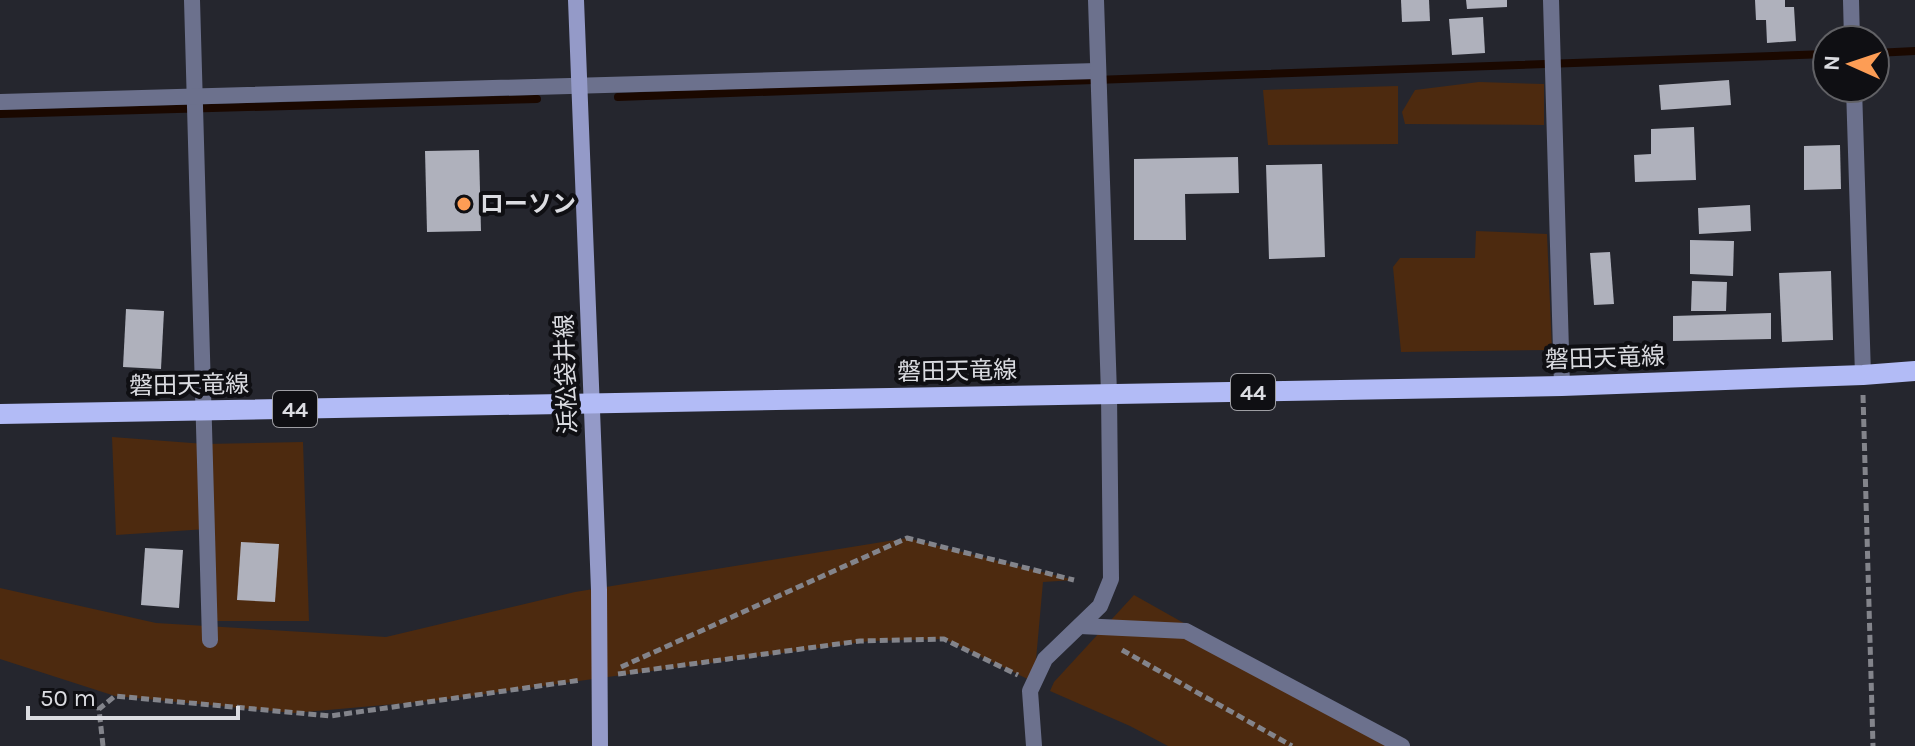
<svg xmlns="http://www.w3.org/2000/svg" width="1915" height="746" font-family="Karla,'Noto Sans JP',sans-serif">
  <rect width="100%" height="100%" fill="#25262e"/>
  <g fill="#4d2a0f">
    <polygon points="1479,82 1544,84 1544,125 1405,124 1402,112 1415,90"/>
    <polygon points="1398,86 1398,144 1268,145 1263,90"/>
    <polygon points="1476,231 1547,234 1552,350 1401,352 1393,267 1400,258 1475,258"/>
    <polygon points="112,437 205,444 303,442 309,621 209,621 207,529 116,535"/>
    <polygon points="907,538 1074,580 1043,582 1034,682 944,639 870,641 441,700 294,713 115,696 0,659 0,588 156,623 386,637 575,592"/>
    <polygon points="1134,595 1402,746 1168,746 1130,726 1050,691 1054,682"/>
  </g>
  <g fill="none" stroke-linecap="round" stroke-linejoin="round">
    <g stroke="#1a0800" stroke-width="8">
      <polyline points="1875,53 1915,51"/>
      <polyline points="618,97 1827,54"/>
      <polyline points="0,114 537,99"/>
    </g>
  </g>
  <g fill="#afb1bc">
    <polygon points="1401,0 1429,0 1430,21 1402,22"/>
    <polygon points="1466,0 1507,0 1507,7 1467,9"/>
    <polygon points="1755,0 1785,0 1785,7 1794,7 1796,41 1767,43 1766,20 1756,20"/>
    <polygon points="1483,17 1485,53 1452,55 1449,19"/>
    <polygon points="1729,80 1731,105 1661,110 1659,85"/>
    <polygon points="1694,127 1696,180 1635,182 1634,155 1651,154 1651,129"/>
    <polygon points="1840,145 1841,189 1804,190 1804,146"/>
    <polygon points="479,150 481,231 427,232 425,151"/>
    <polygon points="1238,157 1239,193 1185,194 1186,240 1134,240 1134,159"/>
    <polygon points="1322,164 1325,257 1269,259 1266,165"/>
    <polygon points="1750,205 1751,231 1699,234 1698,208"/>
    <polygon points="1690,240 1734,241 1733,276 1690,274"/>
    <polygon points="1610,252 1614,304 1594,305 1590,253"/>
    <polygon points="1831,271 1833,340 1782,342 1779,273"/>
    <polygon points="1692,281 1727,282 1726,311 1691,311"/>
    <polygon points="126,309 164,311 161,369 123,367"/>
    <polygon points="1771,313 1771,339 1673,341 1673,316"/>
    <polygon points="241,542 279,544 275,602 237,600"/>
    <polygon points="145,548 183,550 179,608 141,605"/>
  </g>
  <g fill="none" stroke-linecap="round" stroke-linejoin="round">
    <g stroke="#83848b" stroke-width="5" stroke-dasharray="8 4" stroke-linecap="butt">
      <polyline points="1863,395 1873,746"/>
      <polyline points="1122,650 1292,746"/>
      <polyline points="621,667 907,538 1074,580"/>
      <polyline points="618,674 860,641 944,639 1018,675"/>
      <polyline points="103,746 99,709 115,696 330,716 581,680"/>
    </g>
    <g stroke="#6c718d" stroke-width="16">
      <polyline points="192,0 210,640"/>
      <polyline points="1551,0 1562,386"/>
      <polyline points="1851,0 1852,40"/>
      <polyline points="1854,88 1863,375"/>
      <polyline points="0,102 1097,71"/>
      <polyline points="1080,626 1186,631 1402,746"/>
      <polyline points="1034,746 1030,691 1045,659 1100,606 1111,579 1109,394 1096,0"/>
    </g>
    <polyline stroke="#949ac8" stroke-width="16" points="576,0 599,590 600,746"/>
    <polyline stroke="#b2bbf6" stroke-width="20" points="0,414 1562,386 1863,375 1915,371"/>
  </g>
  <circle fill="#fd9d55" stroke="#0f0f13" stroke-width="3" cx="464" cy="204" r="8"/>
  <g text-anchor="middle" stroke-width="8" stroke-linejoin="round" paint-order="stroke">
    <g fill="#0f0f13" stroke="#9e9ea3" stroke-width="2">
      <rect x="1231" y="374" width="44" height="36" rx="6"/>
      <rect x="273" y="391" width="44" height="36" rx="6"/>
    </g>
    <g font-size="22" font-weight="bold" fill="#dbdce1">
      <text x="1253" y="400">44</text>
      <text x="295" y="417">44</text>
    </g>
    <g font-size="24" font-weight="bold" fill="#dbdce1" stroke="#0f0f13" text-anchor="start">
      <text x="480" y="212">ローソン</text>
    </g>
    <g font-size="24" fill="#dbdce1" stroke="#0f0f13">
      <text transform="translate(1605 358) rotate(-2)" y="8">磐田天竜線</text>
      <text transform="translate(957 371) rotate(-1)" y="8">磐田天竜線</text>
      <text transform="translate(566 374) rotate(-92)" y="8">浜松袋井線</text>
      <text transform="translate(189 385) rotate(-1)" y="8">磐田天竜線</text>
    </g>
  </g>
  <g transform="translate(1851 64) rotate(273)"><circle r="38" fill="#0f0f13" stroke="#616165" stroke-width="2"/>
  <path d="M0-6L14 30L0 20L-14 30Z" fill="#fd9d55"/>
  <text y="-12" font-size="22" font-weight="bold" text-anchor="middle" fill="#dbdce1">N</text>
  </g>
  <path d="M28 706v12h210v-12" fill="none" stroke="#dbdce1" stroke-width="4"/>
  <text x="40" y="706" font-size="24" fill="#dbdce1" stroke="#0f0f13" stroke-width="6" paint-order="stroke">50 m</text>
</svg>
